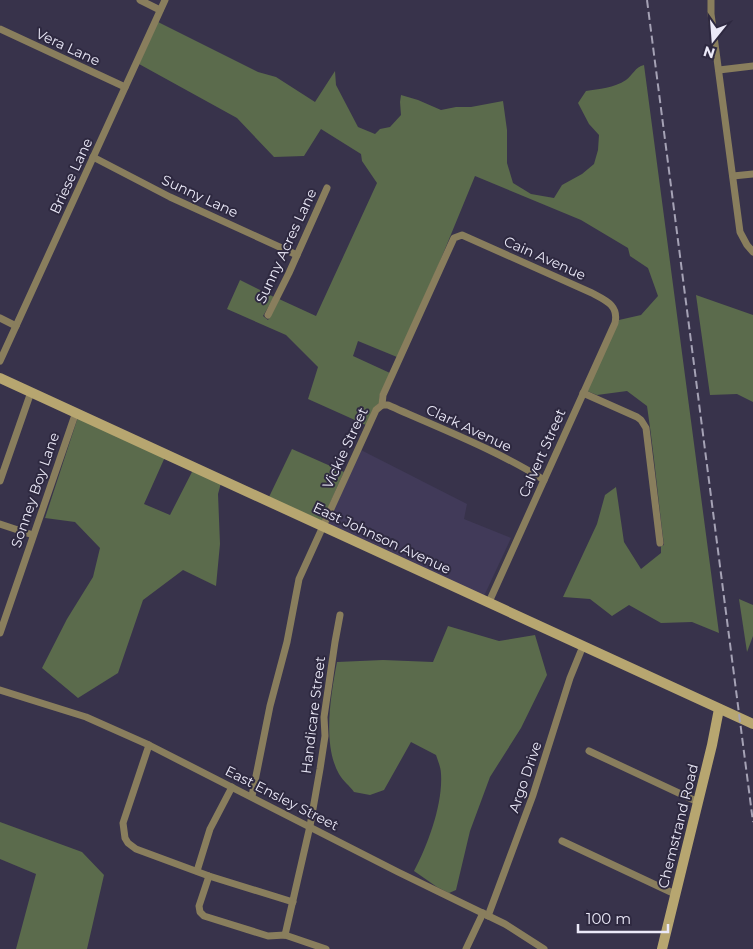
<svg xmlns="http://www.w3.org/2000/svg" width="753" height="949" font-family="Montserrat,sans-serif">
  <rect width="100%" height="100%" fill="#38334b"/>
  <polygon fill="#413a59" points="361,450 467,504 464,519 511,538 484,596 327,524"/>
  <g fill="#5b6b4c">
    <path d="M158 22 258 72 276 77 315 102 335 71 336 85 358 127 375 134 380 129 390 127 401 115 400 102 401 95 418 100 441 110 456 107H471L503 101 507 130V163L513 183 531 194 554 198 562 185 582 174 594 164 598 150 599 135 589 124 578 103 586 91C599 89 614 88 626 80 633 75 635 67 644 65L719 633 692 622 661 623 629 605 612 616 590 599 563 597 597 524 605 495 616 487 624 542 641 569 661 553V546L664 545C658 499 654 452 647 406L627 391 597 395 587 391 619 320 641 315 658 296 648 268 630 256 628 248 581 220 475 176 438 266 397 357 358 341 353 356 390 373 380 394 379 403 373 409 366 425 308 399 318 367 286 335 227 309 240 280 274 297 263 316 268 320 279 299 316 316 377 183 362 161 361 154 321 129 304 156 274 157 237 118 139 64Z"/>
    <polygon points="696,295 753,315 753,402 737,394 710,395"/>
    <polygon points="78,417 165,457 144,504 170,515 193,470 221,483 218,494 220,544 216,586 183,570 143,600 118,673 78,698 42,668 67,619 93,577 100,548 75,522 45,518"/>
    <polygon points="292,449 344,472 322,521 269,497"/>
    <polygon points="739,599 753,605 753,636 747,652"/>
    <path d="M448 626 499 641 535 635 547 675 521 728 490 777 470 831 456 890 449 893 437 887 414 871C428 845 443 804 441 774 441 768 438 761 436 755L411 742 384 790 370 795 354 792C350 786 343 781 339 774 322 744 331 694 337 662L383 660 433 662Z"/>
    <polygon points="0,822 82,852 104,875 87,949 16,949 36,874 0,859"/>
  </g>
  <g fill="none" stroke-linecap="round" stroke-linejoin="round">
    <g stroke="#897e5d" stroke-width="7">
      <polyline points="140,0 160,10"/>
      <polyline points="711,0 711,14 740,232 747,245 753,252"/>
      <polyline points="0,29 125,87"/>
      <polyline points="719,70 753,66"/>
      <polyline points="93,157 170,197 297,255"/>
      <polyline points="733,176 753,174"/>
      <polyline points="268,315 289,273 327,188"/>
      <polyline points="0,318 16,326"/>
      <polyline points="0,361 165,0"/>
      <polyline points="583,393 637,417 641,420 646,428 660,543"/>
      <path d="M382 405H388C439 428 497 450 544 480"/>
      <polyline points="0,481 31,392"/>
      <polyline points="0,524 33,535"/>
      <polyline points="0,633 76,412"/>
      <polyline points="0,690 86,717 149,745 398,872 505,924 544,949"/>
      <polyline points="149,745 123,823 125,838 128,843 136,849 209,876 293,902"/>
      <polyline points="589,751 698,802"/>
      <path d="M252 796 270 706 287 642 299 579 376 410 382 405 383 395 454 238 462 235 592 293C605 300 619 305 615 323L489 602"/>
      <polyline points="562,841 675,894"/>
      <polyline points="197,871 210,829 232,787"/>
      <polyline points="209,876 199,906 200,912 204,916 268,936 285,935 326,949"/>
      <polyline points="488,916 533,795 570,678 583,646"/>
      <polyline points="285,935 310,826 320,769 325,736 324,717 335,642 340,615"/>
      <polyline points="466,949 483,913"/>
    </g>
    <g stroke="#b7a670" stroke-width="10">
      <polyline points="0,378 753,724"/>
      <polyline points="662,949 712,745 719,709"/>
    </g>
    <polyline stroke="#a5a2b5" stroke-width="2" stroke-dasharray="8 4" stroke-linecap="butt" points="647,0 753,822"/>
  </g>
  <g text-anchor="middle" stroke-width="4" stroke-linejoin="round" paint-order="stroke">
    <g font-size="14" fill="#ebe9f8" stroke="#2e2940">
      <text transform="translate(68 47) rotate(25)" y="5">Vera Lane</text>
      <text transform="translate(71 176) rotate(-65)" y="5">Briese Lane</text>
      <text transform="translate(200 196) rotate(25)" y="5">Sunny Lane</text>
      <text transform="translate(286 246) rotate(-65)" y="5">Sunny Acres Lane</text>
      <text transform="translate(545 258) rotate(24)" y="5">Cain Avenue</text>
      <text transform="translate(469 428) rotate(25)" y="5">Clark Avenue</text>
      <text transform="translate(345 448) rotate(-65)" y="5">Vickie Street</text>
      <text transform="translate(542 453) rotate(-66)" y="5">Calvert Street</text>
      <text transform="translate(35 490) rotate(-71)" y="5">Sonney Boy Lane</text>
      <text transform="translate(382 538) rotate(25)" y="5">East Johnson Avenue</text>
      <text transform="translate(313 715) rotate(-83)" y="5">Handicare Street</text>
      <text transform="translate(525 777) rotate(-71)" y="5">Argo Drive</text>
      <text transform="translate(282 798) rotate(27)" y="5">East Ensley Street</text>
      <text transform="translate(678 826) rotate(-76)" y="5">Chemstrand Road</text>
    </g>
  </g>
  <g transform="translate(713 40) rotate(197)" stroke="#2e2940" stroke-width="4" paint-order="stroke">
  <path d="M0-4L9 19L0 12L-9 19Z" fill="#ebe9f8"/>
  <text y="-8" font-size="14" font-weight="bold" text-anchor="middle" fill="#ebe9f8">N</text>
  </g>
  <path d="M578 924v8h90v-8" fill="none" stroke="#ebe9f8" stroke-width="2.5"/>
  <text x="586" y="924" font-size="15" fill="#ebe9f8" stroke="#2e2940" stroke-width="4" paint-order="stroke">100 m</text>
</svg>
